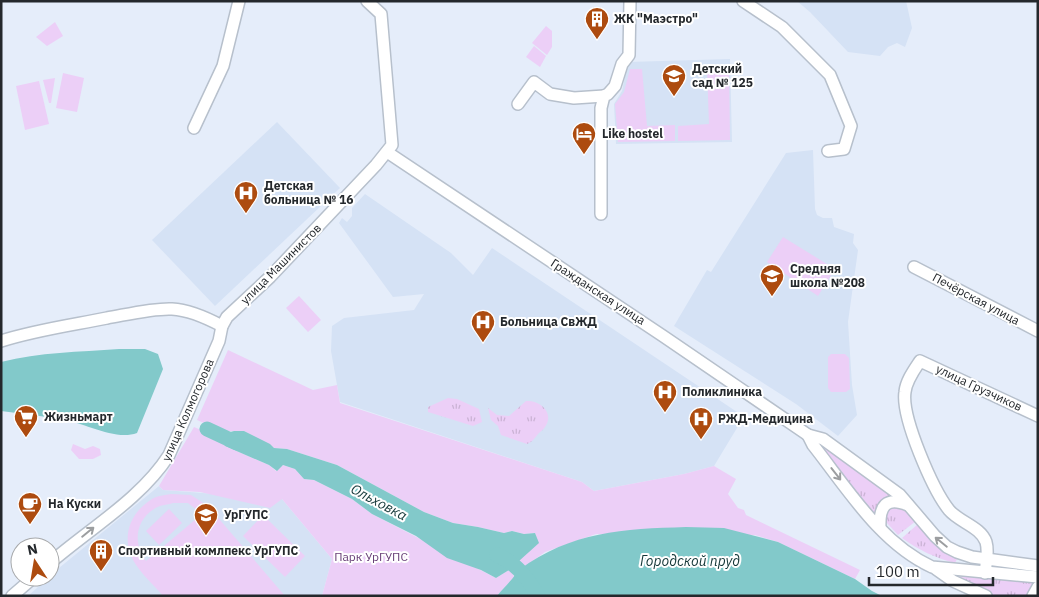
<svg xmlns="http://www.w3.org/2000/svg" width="1039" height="597" font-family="'IBM Plex Sans',sans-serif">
  <defs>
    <pattern id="grass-tufts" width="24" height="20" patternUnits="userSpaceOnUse" patternTransform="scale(1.25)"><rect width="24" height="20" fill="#eccff7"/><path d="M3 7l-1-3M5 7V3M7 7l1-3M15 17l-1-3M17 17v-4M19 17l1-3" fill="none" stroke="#cab2d4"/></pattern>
  </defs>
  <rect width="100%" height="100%" fill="#e5edfa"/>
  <g fill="#d5e2f5">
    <polygon points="797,1 906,1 912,28 905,47 897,43 888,47 880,56 848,52 810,12"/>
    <polygon points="730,59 732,142 616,144 614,104 622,91 628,62"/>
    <polygon points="277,122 340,188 215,306 152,240"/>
    <polygon points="813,150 815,209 817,215 823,218 832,218 834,227 854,234 853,243 858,250 848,322 852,385 857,415 838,436 796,404 674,326 707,270 711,272 786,153"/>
    <polygon points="365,194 451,253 473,275 492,248 740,414 737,428 714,466 684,474 594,491 582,482 340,402 331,351 332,326 344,318 414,310 424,294 393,297 339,223 342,218 347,222 352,216 352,208"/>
    <polygon points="159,486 163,490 282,499 332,559 322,596 28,596 59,568"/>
  </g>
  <g fill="url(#grass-tufts)">
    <polygon points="448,398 457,399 479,409 482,422 473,426 428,412 428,407"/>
    <path d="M526 401C540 400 555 413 545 427 543 430 541 431 539 433 535 437 533 442 527 444L501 435 498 426 491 420 488 408 497 415 509 416Z"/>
    <polygon points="812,438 885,489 895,497 876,516"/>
    <polygon points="889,506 904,508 916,521 898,535 886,522 884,516"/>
    <path d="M918 524C930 538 940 551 957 559L955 563C936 558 918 550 902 538Z"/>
    <polygon points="957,576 1038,582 1030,596 994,596"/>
  </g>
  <g fill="#eccff7" fill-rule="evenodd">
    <polygon points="55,22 63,36 47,46 36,37"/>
    <polygon points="546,26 552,31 552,47 547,55 532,43"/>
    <polygon points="534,46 546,56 540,67 526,57"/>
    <polygon points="729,67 730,140 678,141 678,126 709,124 707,69"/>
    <polygon points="630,69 642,69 647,126 675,125 675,141 618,142 615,104 624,92"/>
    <polygon points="63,73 84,78 77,112 56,108"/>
    <polygon points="55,78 51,103 49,103 43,80"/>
    <polygon points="39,81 49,124 25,130 16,86"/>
    <polygon points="783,237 835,269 818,296 767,262"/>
    <polygon points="299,296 321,320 308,332 286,308"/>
    <polygon points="228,350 313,390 337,385 340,403 582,482 594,491 684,474 714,466 736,479 728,494 738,508 744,510 746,515 860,570 855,579 778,542 755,535 596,534 545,552 523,568 519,560 538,543 535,533 524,534 512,531 504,533 478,527 453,523 424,512 337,465 287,449 274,448 244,431 221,431 197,420"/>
    <polygon points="831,354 845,354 849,358 850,389 846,392 831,392 828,388 828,357"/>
    <polygon points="194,427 217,437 225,446 269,465 276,471 283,465 295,469 304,479 314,480 352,499 372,514 496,578 509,570 512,571 514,577 497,596 322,596 332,559 282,499 270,508 200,492 163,490 159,486"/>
    <polygon points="73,444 85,449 93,446 100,449 101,455 93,459 79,459 71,450"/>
    <path d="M171 494 191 495 208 506 285 596H163C154 585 140 573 133 560 121 536 130 513 152 499 157 496 165 495 171 494ZM173 503H188L202 514 146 561C133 544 135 521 154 509 159 505 167 505 173 503Z"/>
    <polygon points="169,509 182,523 159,545 146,531"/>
    <polygon points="263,515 305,556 285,577 243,536"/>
  </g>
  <g fill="#82c9ca">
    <path d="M119 349H145L158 354 163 369 137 433C115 441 85 423 62 419 42 416 22 414 1 411V362C40 352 79 352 119 349Z"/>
    <polygon points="234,431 244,431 270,444 274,448 287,449 337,465 424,512 453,523 478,527 504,533 512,531 524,534 535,533 539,543 509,570 496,578 481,570 447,558 416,536 372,514 352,499 314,480 304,479 295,469 283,465 277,471 269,465 225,446 219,435"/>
    <path d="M686 527 724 528 778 542 855 579 872 591 882 596H497C502 590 507 585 512 579 515 576 516 572 519 570 572 531 623 529 686 527Z"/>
  </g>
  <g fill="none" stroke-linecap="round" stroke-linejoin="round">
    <g stroke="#82c9ca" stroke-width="15">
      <polyline points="207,429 237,443"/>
      <path d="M497 555C515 562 529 580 538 596"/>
    </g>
    <g stroke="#b7c0cc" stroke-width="14">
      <g id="minor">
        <polyline points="743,1 782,27 830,75 851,126 844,149 828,151"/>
        <polyline points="518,104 534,82 550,94 574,98 604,96"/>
        <polyline points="194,128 223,66 239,1"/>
        <polyline points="387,152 663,336 808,435 823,439 900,495 935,536 947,547 957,552 972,557 1038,566"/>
        <polyline points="601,214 601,108 604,96 608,94 615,86 622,64 629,55 630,1"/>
        <polyline points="914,267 1038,331"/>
        <path d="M1 341C35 330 72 325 107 318 125 315 153 308 172 309 190 310 207 318 222 326"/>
        <path d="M808 435 813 445C847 488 880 543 932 567L1038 577"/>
        <path d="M880 528C879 506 886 496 908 505"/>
        <path d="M50 563C89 529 141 499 169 455L219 341 222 326 227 317 270 277 376 165 392 145 381 14 367 1"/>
        <polyline points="936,569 953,581 986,596"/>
        <path d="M985 573C986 563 989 552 986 542 981 527 959 522 949 510 933 490 901 417 905 392 906 381 914 370 920 361L1038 416"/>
        <polyline points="12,596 34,577"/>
        <polyline points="1033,596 1038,587"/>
      </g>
    </g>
    <use href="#minor" stroke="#fff" stroke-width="11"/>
  </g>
  <defs><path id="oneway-shaft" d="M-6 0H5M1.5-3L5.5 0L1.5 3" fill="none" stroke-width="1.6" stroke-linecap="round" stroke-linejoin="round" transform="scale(1.25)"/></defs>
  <g stroke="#9c9ea0">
    <use href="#oneway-shaft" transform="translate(836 474) rotate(52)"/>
    <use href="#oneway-shaft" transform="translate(88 532) rotate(-39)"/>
    <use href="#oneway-shaft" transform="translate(941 542) rotate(-141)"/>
  </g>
  <defs>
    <g id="building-pin" transform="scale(1.25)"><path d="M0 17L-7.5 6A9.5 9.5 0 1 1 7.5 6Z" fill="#ad4b0f" stroke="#fff"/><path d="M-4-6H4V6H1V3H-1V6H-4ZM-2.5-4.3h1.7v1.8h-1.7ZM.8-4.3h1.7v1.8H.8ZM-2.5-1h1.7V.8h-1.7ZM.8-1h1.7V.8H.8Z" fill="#fff"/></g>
    <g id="school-pin" transform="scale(1.25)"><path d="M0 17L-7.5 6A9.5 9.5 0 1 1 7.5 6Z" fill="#ad4b0f" stroke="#fff"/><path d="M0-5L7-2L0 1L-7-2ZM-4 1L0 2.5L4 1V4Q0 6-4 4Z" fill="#fff"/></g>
    <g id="hotel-pin" transform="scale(1.25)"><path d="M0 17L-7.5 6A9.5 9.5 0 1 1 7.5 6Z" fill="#ad4b0f" stroke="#fff"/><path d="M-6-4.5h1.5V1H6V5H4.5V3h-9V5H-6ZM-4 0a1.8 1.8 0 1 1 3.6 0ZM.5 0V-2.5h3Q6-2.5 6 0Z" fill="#fff"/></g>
    <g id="hospital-pin" transform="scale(1.25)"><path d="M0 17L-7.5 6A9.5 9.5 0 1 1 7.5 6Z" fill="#ad4b0f" stroke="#fff"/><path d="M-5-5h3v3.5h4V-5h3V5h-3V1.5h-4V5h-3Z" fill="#fff"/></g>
    <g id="supermarket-pin" transform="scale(1.25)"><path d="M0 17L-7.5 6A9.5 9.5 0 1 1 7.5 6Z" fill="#ad4b0f" stroke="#fff"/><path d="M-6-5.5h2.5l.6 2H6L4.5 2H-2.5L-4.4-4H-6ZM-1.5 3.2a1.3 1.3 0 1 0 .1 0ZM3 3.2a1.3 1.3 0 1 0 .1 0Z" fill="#fff"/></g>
    <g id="cafe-pin" transform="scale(1.25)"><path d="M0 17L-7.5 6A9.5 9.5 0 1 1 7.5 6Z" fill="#ad4b0f" stroke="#fff"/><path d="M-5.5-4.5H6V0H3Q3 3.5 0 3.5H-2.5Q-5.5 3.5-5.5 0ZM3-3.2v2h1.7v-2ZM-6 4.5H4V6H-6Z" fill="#fff"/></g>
    <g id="university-pin" transform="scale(1.25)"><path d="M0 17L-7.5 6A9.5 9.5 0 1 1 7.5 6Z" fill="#ad4b0f" stroke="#fff"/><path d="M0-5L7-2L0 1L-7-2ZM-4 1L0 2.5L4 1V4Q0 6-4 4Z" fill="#fff"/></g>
  </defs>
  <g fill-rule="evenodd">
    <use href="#building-pin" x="597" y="19"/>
    <use href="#school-pin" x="674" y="76"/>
    <use href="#hotel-pin" x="584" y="134"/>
    <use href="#hospital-pin" x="246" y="193"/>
    <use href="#school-pin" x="772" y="276"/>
    <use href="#hospital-pin" x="483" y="322"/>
    <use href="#hospital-pin" x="665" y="392"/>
    <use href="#supermarket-pin" x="26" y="417"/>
    <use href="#hospital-pin" x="701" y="419"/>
    <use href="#cafe-pin" x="30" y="504"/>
    <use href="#university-pin" x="206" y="515"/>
    <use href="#building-pin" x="101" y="551"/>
  </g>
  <g text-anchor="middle" stroke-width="4" stroke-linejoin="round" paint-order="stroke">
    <g font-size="12" font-weight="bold" fill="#24282c" stroke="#fff" text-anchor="start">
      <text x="614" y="23">ЖК "Маэстро"</text>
      <text x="692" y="73">Детский<tspan x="692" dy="14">сад № 125</tspan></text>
      <text x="602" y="138">Like hostel</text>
      <text x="264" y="190">Детская<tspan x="264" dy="14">больница № 16</tspan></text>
      <text x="790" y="273">Средняя<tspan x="790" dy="14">школа №208</tspan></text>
      <text x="500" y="326">Больница СвЖД</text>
      <text x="682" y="396">Поликлиника</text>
      <text x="44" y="421">Жизньмарт</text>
      <text x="718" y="423">РЖД-Медицина</text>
      <text x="48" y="508">На Куски</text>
      <text x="224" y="519">УрГУПС</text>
      <text x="118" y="555">Спортивный комлпекс УрГУПС</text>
    </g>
    <g font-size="12" fill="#24282c" stroke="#fff">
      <text transform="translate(281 264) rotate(-45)" y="4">улица Машинистов</text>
      <text transform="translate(598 292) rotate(33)" y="4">Гражданская улица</text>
      <text transform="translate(976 299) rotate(28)" y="4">Печёрская улица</text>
      <text transform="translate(979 388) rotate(25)" y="4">улица Грузчиков</text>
      <text transform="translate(188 410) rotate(-66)" y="4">улица Колмогорова</text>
    </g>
    <g font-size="12" fill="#663d75" stroke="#fff">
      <text x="371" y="561">Парк УрГУПС</text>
    </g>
    <g font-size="14" font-style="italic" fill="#143738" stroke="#fff">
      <text transform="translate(379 502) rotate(28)" y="5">Ольховка</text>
      <text x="690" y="566">Городской пруд</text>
    </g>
  </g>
  <rect width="1039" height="597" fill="none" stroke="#24282c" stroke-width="5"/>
  <g transform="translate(35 562) rotate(348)"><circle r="24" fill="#ffffff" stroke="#a7a9ab"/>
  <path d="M0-4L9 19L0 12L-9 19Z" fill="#ad4b0f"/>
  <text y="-8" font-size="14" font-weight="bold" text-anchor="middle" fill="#24282c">N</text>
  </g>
  <path d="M869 577v8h124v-8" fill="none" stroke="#24282c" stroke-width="2.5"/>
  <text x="876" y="577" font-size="15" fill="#24282c" stroke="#ffffff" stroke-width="4" paint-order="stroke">100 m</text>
</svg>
